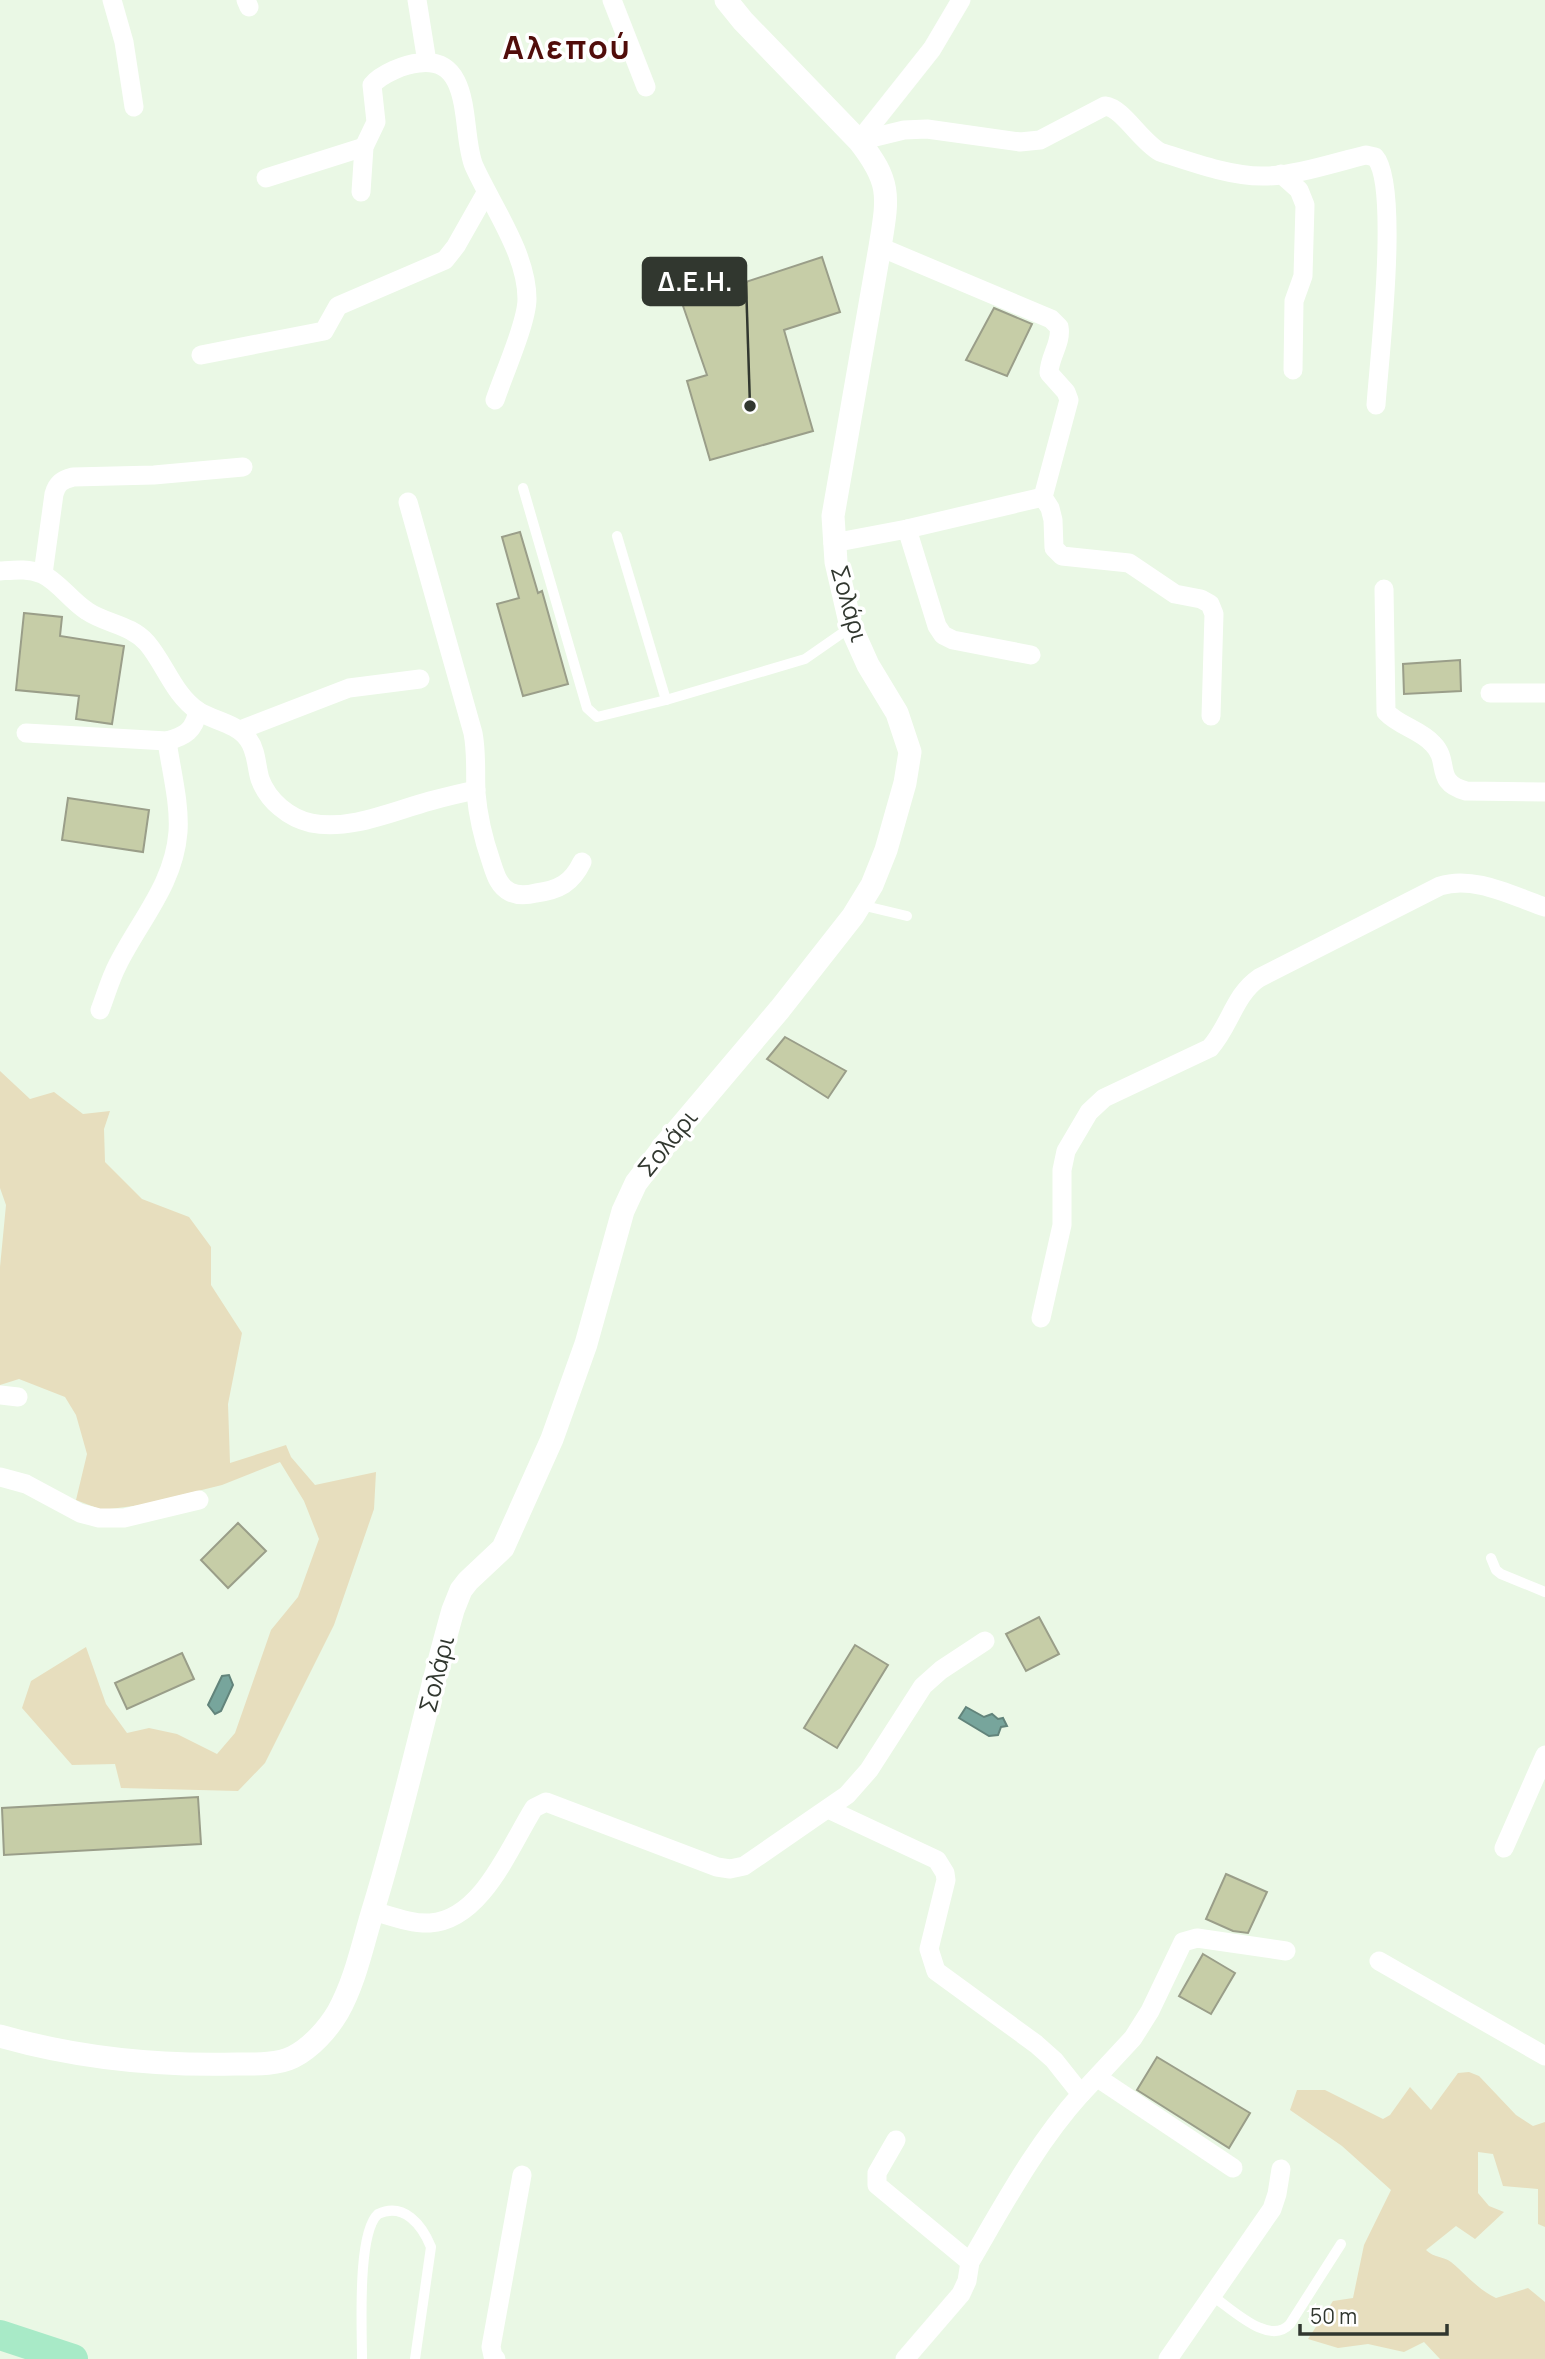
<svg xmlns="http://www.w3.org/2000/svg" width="1545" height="2359" font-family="Manrope,sans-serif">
  <rect width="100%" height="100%" fill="#eaf8e5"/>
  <g fill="#e7debe">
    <polygon points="0,1071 30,1099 54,1092 83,1114 110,1111 104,1129 105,1162 142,1199 189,1217 211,1247 211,1285 242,1333 228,1404 230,1463 286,1445 291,1457 315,1485 376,1472 374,1509 334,1625 265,1763 238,1791 121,1788 115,1764 72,1765 22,1708 31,1681 86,1647 106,1704 127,1733 149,1728 177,1734 217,1754 235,1733 271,1630 298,1597 319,1539 304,1501 280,1462 222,1485 141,1505 102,1510 76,1500 87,1454 76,1415 65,1397 19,1379 0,1385 0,1267 6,1205 0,1188"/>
    <path d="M1469 2072 1479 2076 1516 2115 1533 2126 1545 2122V2227L1538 2224V2189L1503 2186 1493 2154 1478 2152V2193L1489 2206 1504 2212 1475 2239 1456 2226 1426 2250C1434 2258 1443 2256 1451 2262 1468 2276 1476 2288 1496 2298L1528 2288 1545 2302V2359H1440L1424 2342 1404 2352 1368 2344 1338 2348 1308 2339 1333 2301 1353 2298 1364 2245 1391 2190 1342 2146 1290 2110 1297 2090H1325L1383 2119 1390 2115 1410 2087 1431 2110 1458 2073Z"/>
  </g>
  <g fill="#77a59c" stroke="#62847b" stroke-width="2">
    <polygon points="229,1675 233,1685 221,1711 215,1714 208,1705 222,1676"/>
    <polygon points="966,1707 984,1717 992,1714 998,1719 1003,1718 1007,1726 1001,1727 998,1735 989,1736 959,1718"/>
  </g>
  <g fill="#c6cda7" stroke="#9a9e89" stroke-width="2">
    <polygon points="822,257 840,312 784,330 813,431 710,460 687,381 707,375 682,303"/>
    <polygon points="994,308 1032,324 1007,376 966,360"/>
    <polygon points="520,532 538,593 542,591 568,684 523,696 497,604 519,598 502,537"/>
    <polygon points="24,613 62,617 60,636 124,646 112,724 76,719 79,696 16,690"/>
    <polygon points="1460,660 1461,691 1404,694 1403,664"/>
    <polygon points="68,798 149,810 143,852 62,840"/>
    <polygon points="785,1037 846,1071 828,1098 767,1059"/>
    <polygon points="238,1523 266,1551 228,1588 201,1560"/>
    <polygon points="1039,1617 1059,1654 1026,1671 1006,1634"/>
    <polygon points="855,1645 888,1665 837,1748 804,1728"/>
    <polygon points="182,1653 194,1679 127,1709 115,1683"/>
    <polygon points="198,1797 201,1844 4,1855 2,1808"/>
    <polygon points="1226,1874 1267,1892 1248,1933 1233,1931 1206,1919"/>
    <polygon points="1203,1954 1235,1973 1211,2014 1179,1996"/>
    <polygon points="1157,2057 1250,2113 1229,2148 1137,2090"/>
  </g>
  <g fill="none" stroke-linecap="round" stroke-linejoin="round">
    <g stroke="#fff" stroke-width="10">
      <polyline points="523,488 587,708 597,717 666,700 805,659 851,627"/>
      <polyline points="617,536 666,700"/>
      <polyline points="861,905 907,916"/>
      <polyline points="1491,1558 1496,1570 1501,1574 1545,1592"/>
      <path d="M1211 2295C1231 2308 1269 2347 1290 2324L1341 2244"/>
      <path d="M362 2359C362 2328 357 2233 378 2214 404 2202 422 2225 431 2247L415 2359"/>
    </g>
    <g stroke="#fff" stroke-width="19">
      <polyline points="112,0 124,42 134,107"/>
      <polyline points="246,0 249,7"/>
      <polyline points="417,0 427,62"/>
      <polyline points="612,0 646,87"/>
      <path d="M859 141 904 130 927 129 1020 142 1040 140 1105 106C1123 108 1140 141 1160 152 1191 162 1232 177 1265 176 1295 176 1336 162 1366 155L1375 157C1400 185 1379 361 1376 405"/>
      <polyline points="859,141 932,49 961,0"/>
      <polyline points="1281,174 1299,190 1305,205 1303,276 1294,301 1293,370"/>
      <polyline points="266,178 364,147"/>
      <path d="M361 192 364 147 376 122 372 85C381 74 405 64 419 63 475 56 460 133 474 166 492 206 527 254 527 299 527 322 503 376 495 400"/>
      <path d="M880 247 1051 319 1059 327C1062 343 1049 357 1049 373L1066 392 1069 400 1043 497 1050 508 1053 520 1054 548 1062 556 1129 563 1175 594 1201 599 1210 604 1214 614 1211 716"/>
      <polyline points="201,355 324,331 338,306 445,260 456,246 486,193"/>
      <path d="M408 502 473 733C477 754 475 772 476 793 478 816 483 838 491 861 495 873 498 886 510 892 518 896 528 895 536 893 559 890 572 883 582 862"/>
      <polyline points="907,529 937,626 943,635 953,640 1031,655"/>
      <polyline points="833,543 907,529 1043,497"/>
      <path d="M0 571C14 570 28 568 42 574 59 582 70 600 87 611 106 624 130 624 147 643 165 664 174 695 198 711 214 721 236 723 248 739 257 751 256 766 260 779 268 801 289 818 311 823 350 831 393 811 430 801 445 797 461 793 476 790"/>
      <path d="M43 574 54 494C57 483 62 480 73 477L154 475 243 467"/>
      <path d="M1384 589 1386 712C1399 726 1421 730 1433 744 1451 762 1433 782 1466 791L1545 792"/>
      <polyline points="1490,693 1545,693"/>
      <polyline points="240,730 349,688 420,679"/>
      <path d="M26 733 167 741C186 736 194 730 198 711"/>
      <path d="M100 1010C106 995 110 979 118 964 140 920 174 884 178 832 180 803 171 770 167 741"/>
      <path d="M1041 1318 1062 1225V1170L1066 1151 1089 1112 1104 1098 1210 1048C1230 1026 1234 995 1259 978L1440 886C1474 875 1512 896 1545 907"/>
      <polyline points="0,1395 18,1397"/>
      <polyline points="0,1477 26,1484 80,1513 99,1518 124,1518 199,1500"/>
      <path d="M828 1809 937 1860 945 1873 946 1880 929 1949 936 1971 1036 2044 1054 2060 1081 2094C1036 2144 1004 2204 970 2262L877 2185V2173L896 2140"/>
      <polyline points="1504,1848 1545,1755"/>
      <path d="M373 1911C391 1916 412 1924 430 1923 482 1920 510 1846 534 1808L546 1802 717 1867 730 1869 744 1866 847 1795 869 1770 923 1686 941 1670 985 1641"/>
      <polyline points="1379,1961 1545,2056"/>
      <polyline points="1098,2078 1233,2168"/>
      <polyline points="1081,2094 1133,2038 1150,2011 1183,1942 1197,1938 1286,1951"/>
      <polyline points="496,2359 493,2356 491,2347 522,2175"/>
      <polyline points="905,2359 961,2294 967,2281 970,2262"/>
      <polyline points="1168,2359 1272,2209 1277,2194 1281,2169"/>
    </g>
    <path stroke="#fff" stroke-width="23" d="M0 2036C77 2058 156 2066 236 2064 254 2064 277 2065 293 2057 311 2048 328 2029 338 2012 356 1980 363 1942 374 1907 404 1809 425 1709 453 1610L461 1590 468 1581 503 1548 552 1439 586 1344 623 1211 636 1183 665 1145 780 1009 853 916 872 885 886 850 905 783 910 752 897 713 868 665 851 627 836 562 833 516 880 247C888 197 892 183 859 141L743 21 726 0"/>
    <polyline stroke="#a8eac7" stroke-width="30" points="0,2335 73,2359"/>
  </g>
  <g text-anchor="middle" stroke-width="7" stroke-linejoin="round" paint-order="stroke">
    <g font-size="24" fill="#31372f" stroke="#fff">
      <text transform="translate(849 604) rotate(74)" y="8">Σολάρι</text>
      <text transform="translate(668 1143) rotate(-51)" y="8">Σολάρι</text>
      <text transform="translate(437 1674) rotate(-76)" y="8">Σολάρι</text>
    </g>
    <g font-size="32" font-weight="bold" letter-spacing="2" fill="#510d0a" stroke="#fff">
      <text x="567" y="59">Αλεπού</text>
    </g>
  </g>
  <path fill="none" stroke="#31372f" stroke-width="2.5" d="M750 406L746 282"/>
  <circle fill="#31372f" stroke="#fff" stroke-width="2.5" cx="750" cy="406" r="7"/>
  <rect fill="#31372f" stroke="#31372f" stroke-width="2.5" x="643" y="258" width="103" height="47" rx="7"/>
  <g font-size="26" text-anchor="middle" font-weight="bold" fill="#fff">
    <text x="695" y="291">Δ.Ε.Η.</text>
  </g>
  <path d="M1300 2324v10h147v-10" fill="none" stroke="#31372f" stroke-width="3.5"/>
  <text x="1310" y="2324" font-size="21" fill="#31372f" stroke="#ffffff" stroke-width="5" paint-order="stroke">50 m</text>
</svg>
